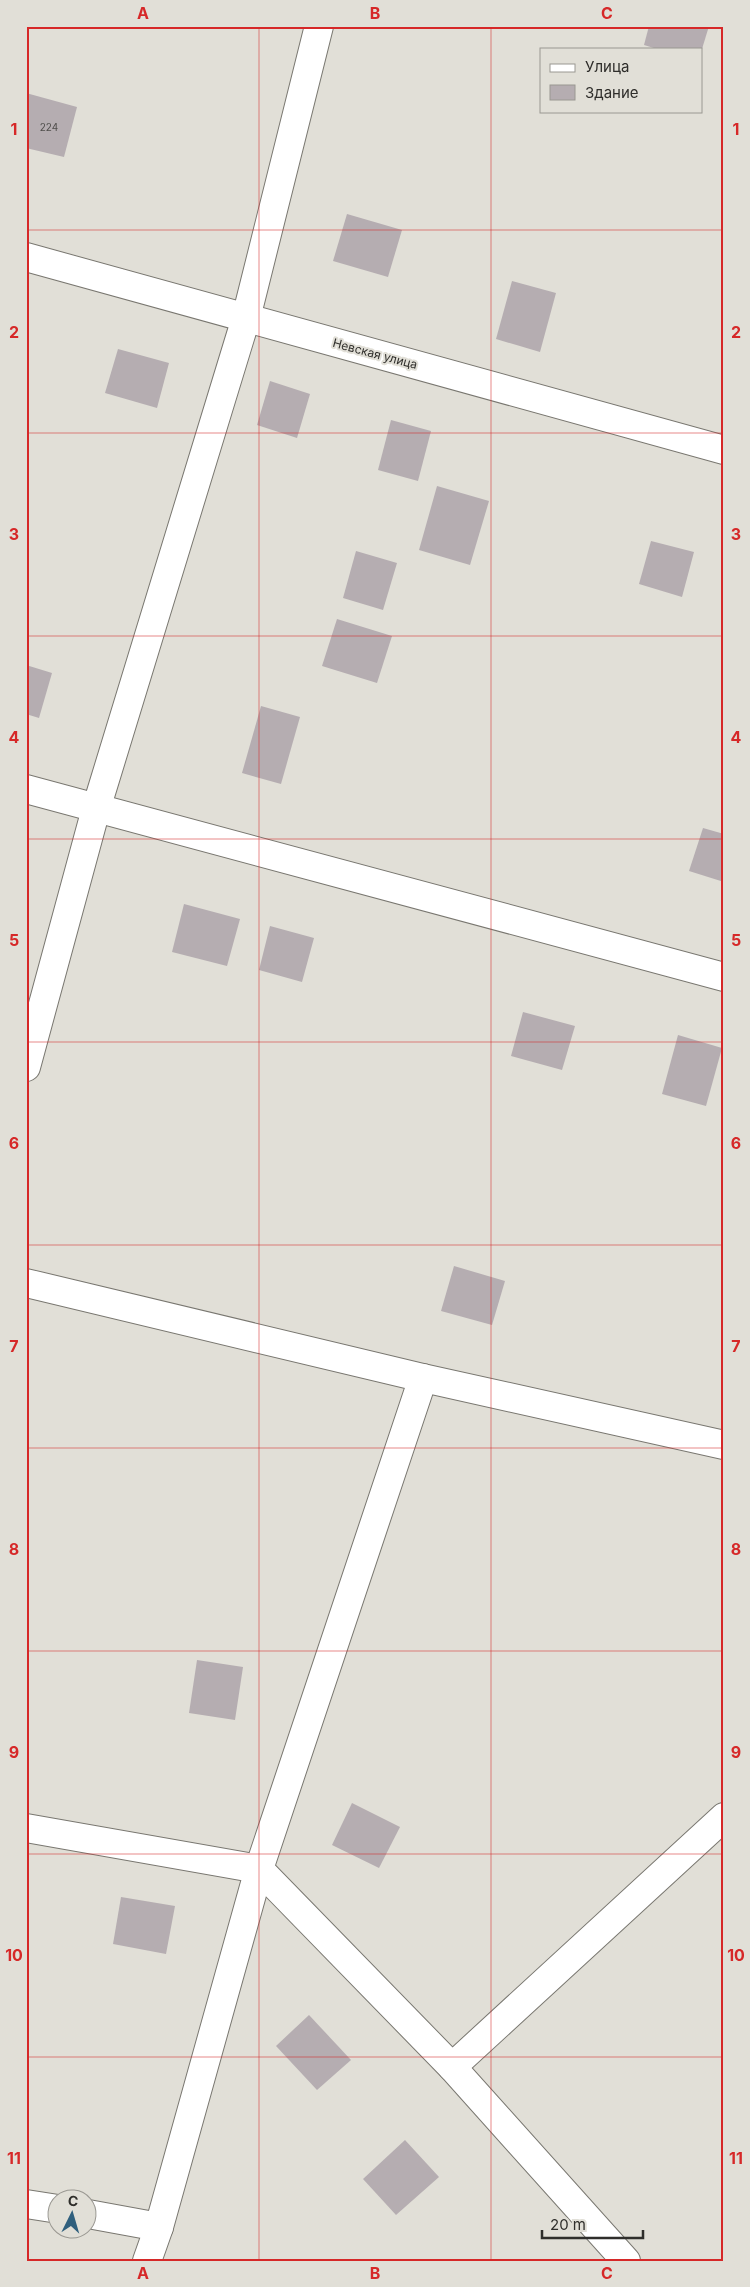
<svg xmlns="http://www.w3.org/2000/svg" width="750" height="2287" font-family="Inter,sans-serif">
  <rect width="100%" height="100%" fill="#e1dfd7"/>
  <g fill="#b5adb1">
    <polygon points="649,26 709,26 702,49 657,49 644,45"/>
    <polygon points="26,93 77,107 64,157 26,148"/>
    <polygon points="347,214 402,230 388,277 333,261"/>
    <polygon points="512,281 556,293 540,352 496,339"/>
    <polygon points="118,349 169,363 157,408 105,393"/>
    <polygon points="270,381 310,394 297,438 257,425"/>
    <polygon points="391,420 431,431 418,481 378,470"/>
    <polygon points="437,486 489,501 470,565 419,550"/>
    <polygon points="651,541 694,552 682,597 639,584"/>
    <polygon points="356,551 397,563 383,610 343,598"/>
    <polygon points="337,619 392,636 377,683 322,666"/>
    <polygon points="26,665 52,673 39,718 26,714"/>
    <polygon points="261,706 300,717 281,784 242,773"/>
    <polygon points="703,828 724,834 724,882 689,871"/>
    <polygon points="184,904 240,919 227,966 172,952"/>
    <polygon points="270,926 314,938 302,982 259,970"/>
    <polygon points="523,1012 575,1026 562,1070 511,1056"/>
    <polygon points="678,1035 722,1048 706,1106 662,1094"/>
    <polygon points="454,1266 505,1281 492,1325 441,1311"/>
    <polygon points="197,1660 243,1667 235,1720 189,1713"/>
    <polygon points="352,1803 400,1827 379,1868 332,1845"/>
    <polygon points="121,1897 175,1906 166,1954 113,1944"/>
    <polygon points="309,2015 351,2060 317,2090 276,2046"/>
    <polygon points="405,2140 439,2177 396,2215 363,2179"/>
  </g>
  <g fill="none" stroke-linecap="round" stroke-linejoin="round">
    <g stroke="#797770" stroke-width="30">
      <g id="minor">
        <polyline points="26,257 724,450"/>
        <polyline points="26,789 724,977"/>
        <polyline points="26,1067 96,809 246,318 319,26"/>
        <polyline points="26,1283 423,1378 724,1445"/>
        <polyline points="26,1828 259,1869 452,2067 626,2261"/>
        <polyline points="452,2067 724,1817"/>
        <polyline points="26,2204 58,2209"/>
        <polyline points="88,2214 159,2227"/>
        <polyline points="147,2261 159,2227 259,1869 423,1378"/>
      </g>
    </g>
    <use href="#minor" stroke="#fff" stroke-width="28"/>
  </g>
  <path fill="none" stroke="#d62828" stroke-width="1" stroke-opacity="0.55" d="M259 26V2261M491 26V2261M26 230H724M26 433H724M26 636H724M26 839H724M26 1042H724M26 1245H724M26 1448H724M26 1651H724M26 1854H724M26 2057H724"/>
  <g text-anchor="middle" stroke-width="4" stroke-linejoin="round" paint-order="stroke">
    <g font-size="10" fill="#504e4c">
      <text x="49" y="131">224</text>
    </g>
    <g font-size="12" fill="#2f2e2b" stroke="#e1dfd7">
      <text transform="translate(375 354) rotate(15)" y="4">Невская улица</text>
    </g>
  </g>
  <rect width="750" height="2287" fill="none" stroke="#e1dfd7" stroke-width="55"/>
  <rect x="540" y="48" width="162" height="65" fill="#e1dfd7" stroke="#9a9892"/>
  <rect x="550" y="64" width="25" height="8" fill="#ffffff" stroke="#9a9892"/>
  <text x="585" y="72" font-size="15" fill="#2f2e2b">Улица</text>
  <rect x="550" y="85" width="25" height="15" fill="#b5adb1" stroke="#9a9892"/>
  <text x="585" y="98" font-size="15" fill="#2f2e2b">Здание</text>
  <g transform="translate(72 2214) rotate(5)"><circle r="24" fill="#e1dfd7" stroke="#9a9892"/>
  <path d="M0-4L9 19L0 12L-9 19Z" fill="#2f5f7d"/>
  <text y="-8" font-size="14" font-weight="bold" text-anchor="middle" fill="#2f2e2b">С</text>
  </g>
  <path d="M542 2230v8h101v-8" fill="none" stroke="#2f2e2b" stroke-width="2.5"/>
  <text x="550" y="2230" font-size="15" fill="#2f2e2b" stroke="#e1dfd7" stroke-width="4" paint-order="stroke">20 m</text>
  <rect x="28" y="28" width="694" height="2232" fill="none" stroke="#d62828" stroke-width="2"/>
  <g font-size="16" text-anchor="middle" font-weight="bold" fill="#d62828">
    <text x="143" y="19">A</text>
    <text x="375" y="19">B</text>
    <text x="607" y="19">C</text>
    <text x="14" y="135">1</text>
    <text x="736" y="135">1</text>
    <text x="14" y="338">2</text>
    <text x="736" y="338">2</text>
    <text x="14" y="540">3</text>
    <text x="736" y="540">3</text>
    <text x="14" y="743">4</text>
    <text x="736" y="743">4</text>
    <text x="14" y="946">5</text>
    <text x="736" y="946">5</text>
    <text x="14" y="1149">6</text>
    <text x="736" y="1149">6</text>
    <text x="14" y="1352">7</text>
    <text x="736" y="1352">7</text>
    <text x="14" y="1555">8</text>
    <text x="736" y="1555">8</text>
    <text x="14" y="1758">9</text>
    <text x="736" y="1758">9</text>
    <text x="14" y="1961">10</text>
    <text x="736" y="1961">10</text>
    <text x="14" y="2164">11</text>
    <text x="736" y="2164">11</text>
    <text x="143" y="2279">A</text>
    <text x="375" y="2279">B</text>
    <text x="607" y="2279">C</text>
  </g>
</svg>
